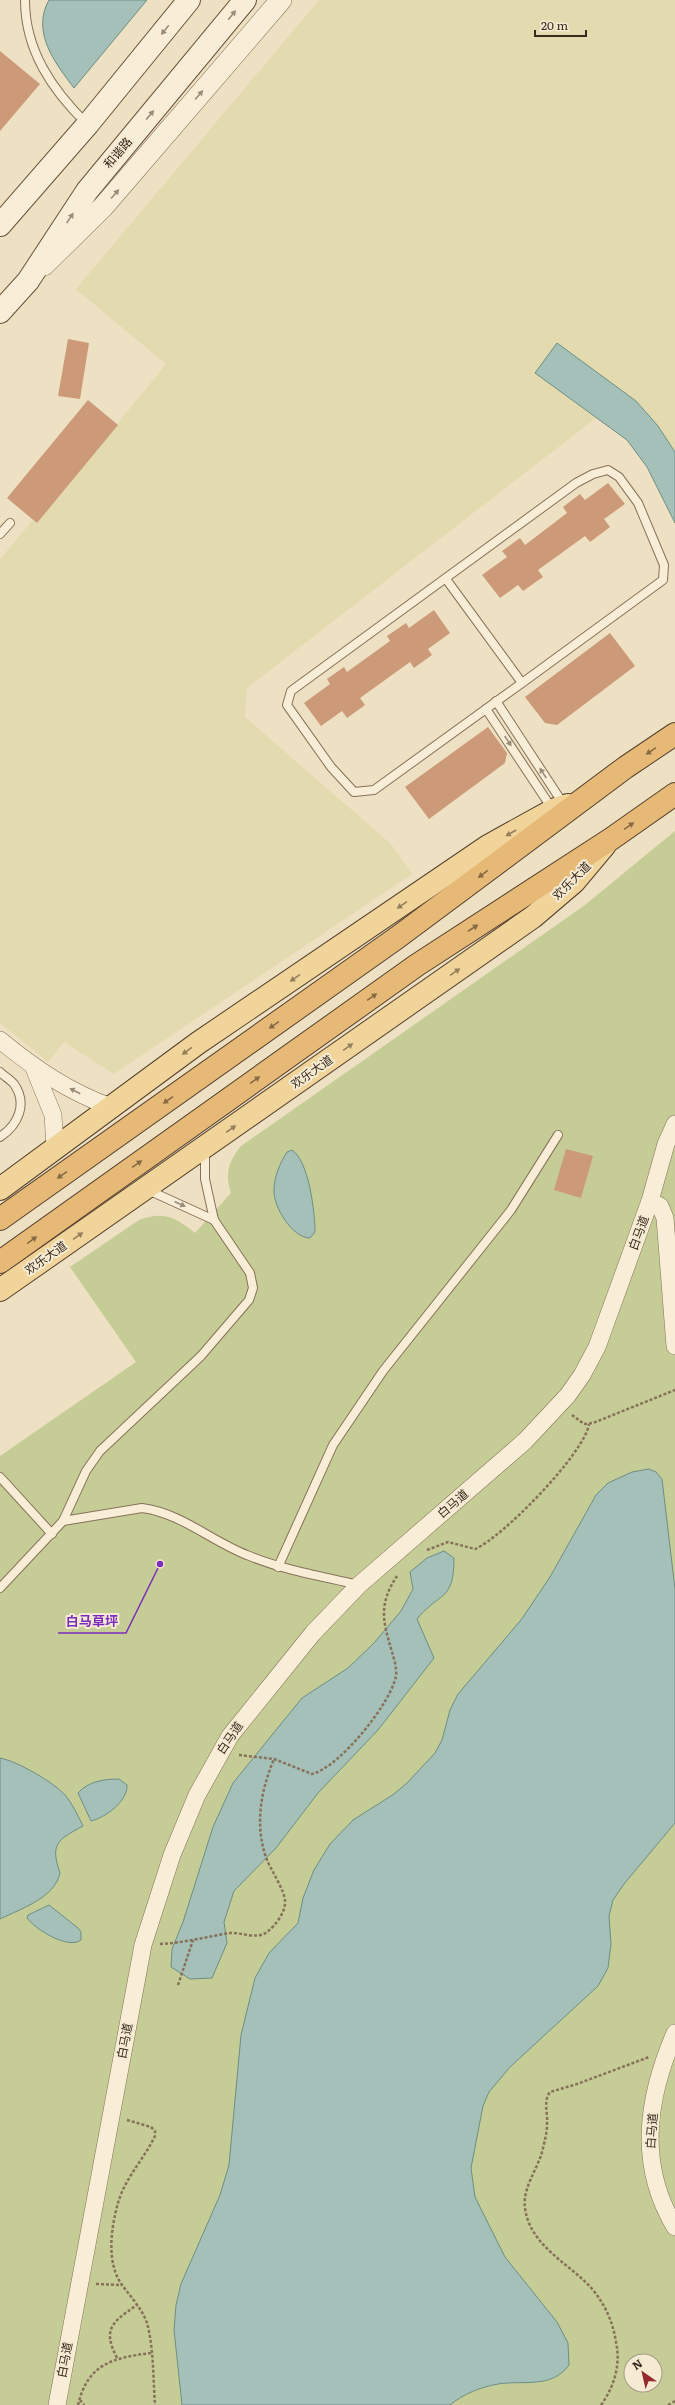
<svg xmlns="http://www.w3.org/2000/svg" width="675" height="2405" font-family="Literata,'Noto Sans SC',serif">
  <rect width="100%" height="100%" fill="#eee0c2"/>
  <polygon fill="#e3dab0" points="319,0 675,0 675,452 658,426 535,373 596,418 247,688 245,717 391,844 412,874 114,1074 64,1042 48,1062 0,1023 0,559 33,520 37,523 166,364 76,289"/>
  <path fill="#c6cc96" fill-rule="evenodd" d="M675 831V2405H0V1456L136 1362 70 1267 139 1220C164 1211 175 1217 195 1233L231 1193C225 1174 228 1162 241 1146L585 905ZM631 2361H655V2385H631Z"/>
  <g fill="#a5c0b8" stroke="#6c8e85">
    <path d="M49 0H147L74 88C55 63 31 32 49 0Z"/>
    <polygon points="557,343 636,401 658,426 675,452 675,523 647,467 627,440 535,373"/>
    <path d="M292 1150C309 1161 315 1213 315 1232L310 1238C292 1238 273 1206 274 1190 274 1177 280 1163 287 1152Z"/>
    <path d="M649 1469 656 1472 662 1479 675 1589V1823L624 1884 613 1900 609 1916 611 1944 608 1968 598 1986 510 2067 489 2092 483 2106 471 2168 475 2197 505 2257 557 2322 568 2343 569 2365C552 2389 523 2380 498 2384 481 2387 463 2394 450 2405H182L174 2330 176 2305 181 2284 220 2195 229 2165 241 2035 255 1978 269 1953 298 1923 303 1898 314 1870 330 1844 353 1820 394 1794 407 1783 435 1753 442 1740 450 1710 458 1694 521 1620 550 1577 596 1495 608 1483 632 1472Z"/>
    <path d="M444 1551 454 1558C454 1602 440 1591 417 1619L434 1658 378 1730 318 1793 276 1848 234 1891 224 1922 227 1943 212 1978 190 1979 171 1967 172 1949 183 1922 213 1827 233 1783 302 1698 348 1668 374 1643 401 1611 413 1589 410 1572 427 1558Z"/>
    <path d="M0 1758C17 1761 55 1783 66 1796 73 1805 78 1816 83 1826 57 1840 50 1844 60 1873 55 1898 20 1909 0 1919Z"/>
    <path d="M119 1779 127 1785C128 1801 105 1818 91 1821L78 1793C88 1781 105 1779 119 1779Z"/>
    <path d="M49 1905 78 1928 81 1932V1940C68 1950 35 1929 27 1918L28 1915Z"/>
  </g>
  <g fill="#cc9a78">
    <polygon points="0,51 40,84 0,131"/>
    <polygon points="68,339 89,343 80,399 58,396"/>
    <polygon points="88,400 118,425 37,523 7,498"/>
    <polygon points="608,483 625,504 604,519 610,527 590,542 585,536 538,570 543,577 523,591 518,585 500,598 482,575 507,557 502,551 520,538 525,545 567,513 563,507 580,494 585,500"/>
    <polygon points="434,610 450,633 428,649 432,655 414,668 410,662 360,698 365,705 347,718 342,711 321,726 304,703 330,684 327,679 344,667 347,672 390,641 387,636 406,623 409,628"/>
    <polygon points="610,633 635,666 557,725 545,723 525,697"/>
    <polygon points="488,727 507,753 505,763 429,819 405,787"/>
    <polygon points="566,1149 593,1156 581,1198 554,1190"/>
  </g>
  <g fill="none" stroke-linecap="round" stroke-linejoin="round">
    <g stroke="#87715a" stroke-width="10">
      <g id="service">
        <path d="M25 0C25 50 52 90 87 124"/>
        <polyline points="0,534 10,523"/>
        <polyline points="446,579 522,683 374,790 354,792 331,767 287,705 291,691 576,483 593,474 608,470 619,477 638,503 664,565 663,580 522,683"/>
        <polyline points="496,701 564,805"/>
        <polyline points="486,709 553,810"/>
        <path d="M0 1072C4 1076 11 1080 14 1084 28 1104 18 1125 0 1137"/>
        <polyline points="148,1190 214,1220"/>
        <polyline points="0,1477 52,1534"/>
        <path d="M63 1521 142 1508C181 1513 211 1541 247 1555 283 1570 321 1576 359 1585"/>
        <polyline points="278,1567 333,1445 383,1371 511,1210 558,1135"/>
        <polyline points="0,1588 63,1521 86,1471 100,1451 201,1356 249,1300 253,1288 250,1273 214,1220 205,1179 205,1150"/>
      </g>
    </g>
    <g stroke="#87715a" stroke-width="18">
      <g id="minor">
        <path d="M0 1040C34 1068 69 1092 111 1107"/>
        <polyline points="34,1068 53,1115 55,1147"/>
        <polyline points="650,1201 660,1206 665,1218 675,1346"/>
        <path d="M675 2033C647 2098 637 2164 675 2227"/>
        <polyline points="57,2405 143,1945 172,1855 197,1795 230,1736 313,1633 359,1585 525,1441 568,1395 582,1375 597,1347 650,1201 666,1144 675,1124"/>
      </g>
    </g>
    <g stroke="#87715a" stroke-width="22">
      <polyline id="tertiary" points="44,265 103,207 281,0"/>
    </g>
    <g stroke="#69523d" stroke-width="24">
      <g id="secondary">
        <polyline points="0,225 88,124 189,0"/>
        <polyline points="0,312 28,281 87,191 245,0"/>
      </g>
    </g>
    <g stroke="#55402e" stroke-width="24">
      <g id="primary">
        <polyline points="0,1189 198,1043 488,846 553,810 568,805"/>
        <polyline points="0,1290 533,917 574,882 605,845"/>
      </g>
    </g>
    <g stroke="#55402e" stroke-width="24">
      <g id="trunk">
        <polyline points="0,1219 398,937 626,767 675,734"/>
        <polyline points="0,1262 417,965 611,839 675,794"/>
      </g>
    </g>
    <g stroke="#87715a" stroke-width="2.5" stroke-dasharray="3 2" stroke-linecap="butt">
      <polyline points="572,1415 584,1424 593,1423 675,1390"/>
      <path d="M427 1550 448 1542 475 1549C502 1538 585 1453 589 1424"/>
      <path d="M239 1755 274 1759 312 1774C340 1767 391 1703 396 1676 397 1668 394 1659 392 1652 383 1621 378 1605 397 1576"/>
      <path d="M160 1944C183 1943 206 1937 229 1933 241 1932 257 1940 267 1932 275 1926 286 1912 285 1901 285 1891 271 1870 267 1860 254 1826 261 1790 274 1759"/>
      <polyline points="178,1985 193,1940"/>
      <path d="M127 2120 151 2127 155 2131V2136C144 2159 125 2178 118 2203 111 2228 106 2263 122 2285 131 2297 142 2309 147 2323 154 2349 153 2379 155 2405"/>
      <polyline points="96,2284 122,2285"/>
      <path d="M117 2358C102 2329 112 2322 137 2305"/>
      <polyline points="80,2400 84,2405"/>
      <path d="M78 2405C88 2363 113 2358 151 2353"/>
      <path d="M601 2405C614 2387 621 2365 616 2342 613 2323 606 2306 593 2290 571 2264 530 2247 525 2208 522 2187 539 2168 543 2148 545 2140 547 2132 547 2124 548 2113 543 2101 550 2092L577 2084 649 2057"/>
      <polyline points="668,2405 675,2401"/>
    </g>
    <use href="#service" stroke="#f8edd6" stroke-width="8"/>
    <use href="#minor" stroke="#f8edd6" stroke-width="17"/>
    <use href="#tertiary" stroke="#f8edd6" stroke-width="21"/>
    <use href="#secondary" stroke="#f8edd6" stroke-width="22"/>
    <use href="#primary" stroke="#f1d49a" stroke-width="22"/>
    <use href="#trunk" stroke="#e7b976" stroke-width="22"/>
  </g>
  <defs><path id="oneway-solid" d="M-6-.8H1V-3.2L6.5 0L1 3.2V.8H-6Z"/></defs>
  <g fill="#988c7a">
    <use href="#oneway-solid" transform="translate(232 15) rotate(-51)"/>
    <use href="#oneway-solid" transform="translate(165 30) rotate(129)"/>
    <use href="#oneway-solid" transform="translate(199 95) rotate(-49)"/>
    <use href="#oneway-solid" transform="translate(150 115) rotate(-50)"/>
    <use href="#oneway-solid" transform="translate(115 194) rotate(-49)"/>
    <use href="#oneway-solid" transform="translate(70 218) rotate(-57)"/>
    <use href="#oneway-solid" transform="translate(508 741) rotate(57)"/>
    <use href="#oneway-solid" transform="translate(543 773) rotate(-123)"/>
    <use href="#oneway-solid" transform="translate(75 1091) rotate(-152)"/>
    <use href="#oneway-solid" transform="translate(180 1204) rotate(25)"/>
  </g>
  <g fill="#866a46">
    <use href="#oneway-solid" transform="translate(651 751) rotate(146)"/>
    <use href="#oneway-solid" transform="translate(629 826) rotate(-35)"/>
    <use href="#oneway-solid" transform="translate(483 874) rotate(143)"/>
    <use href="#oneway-solid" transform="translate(473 928) rotate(-33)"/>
    <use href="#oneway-solid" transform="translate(372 997) rotate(-35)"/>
    <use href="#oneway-solid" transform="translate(274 1025) rotate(145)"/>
    <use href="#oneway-solid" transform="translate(255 1080) rotate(-35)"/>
    <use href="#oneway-solid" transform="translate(168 1100) rotate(145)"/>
    <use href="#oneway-solid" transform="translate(137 1164) rotate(-35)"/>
    <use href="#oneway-solid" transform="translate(62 1175) rotate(145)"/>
    <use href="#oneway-solid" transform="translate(32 1240) rotate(-36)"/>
  </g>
  <g fill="#947f5c">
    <use href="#oneway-solid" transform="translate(511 833) rotate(150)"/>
    <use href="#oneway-solid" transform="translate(402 905) rotate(146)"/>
    <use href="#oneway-solid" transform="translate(455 972) rotate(-35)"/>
    <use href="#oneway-solid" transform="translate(295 978) rotate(146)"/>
    <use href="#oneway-solid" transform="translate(348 1047) rotate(-35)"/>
    <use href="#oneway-solid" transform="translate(187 1051) rotate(144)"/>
    <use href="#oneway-solid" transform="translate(231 1129) rotate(-35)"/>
    <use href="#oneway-solid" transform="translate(78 1236) rotate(-35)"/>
  </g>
  <g text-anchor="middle" stroke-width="4" stroke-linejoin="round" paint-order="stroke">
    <g font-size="12" fill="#372a1e" stroke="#f5ead2">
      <text transform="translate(118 153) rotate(-50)" y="4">和谐路</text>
      <text transform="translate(572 881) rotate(-45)" y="4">欢乐大道</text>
      <text transform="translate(312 1072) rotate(-35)" y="4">欢乐大道</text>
      <text transform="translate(639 1233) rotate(-70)" y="4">白马道</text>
      <text transform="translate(46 1258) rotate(-35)" y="4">欢乐大道</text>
      <text transform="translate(453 1504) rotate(-41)" y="4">白马道</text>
      <text transform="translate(230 1738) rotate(-56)" y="4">白马道</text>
      <text transform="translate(125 2041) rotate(-79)" y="4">白马道</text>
      <text transform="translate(652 2131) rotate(-86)" y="4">白马道</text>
      <text transform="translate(65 2360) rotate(-79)" y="4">白马道</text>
    </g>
  </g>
  <path fill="none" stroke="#7b2cbf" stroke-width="1.5" d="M160 1564L126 1633H58"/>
  <circle fill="#7b2cbf" stroke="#f5ead2" stroke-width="1.5" cx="160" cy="1564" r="4"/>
  <g font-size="13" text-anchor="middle" font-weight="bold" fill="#7b2cbf" stroke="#f5ead2" stroke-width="4" stroke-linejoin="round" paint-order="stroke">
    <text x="92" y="1626">白马草坪</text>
  </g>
  <g transform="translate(643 2373) rotate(326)"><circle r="19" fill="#f5ead2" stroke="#a99d8a"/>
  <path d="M0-3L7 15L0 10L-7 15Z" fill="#962a2d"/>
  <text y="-6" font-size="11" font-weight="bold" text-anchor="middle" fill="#372a1e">N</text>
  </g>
  <path d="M535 30v6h51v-6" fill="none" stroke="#372a1e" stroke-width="2"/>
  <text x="541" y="30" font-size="12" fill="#372a1e" stroke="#f5ead2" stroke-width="3" paint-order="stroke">20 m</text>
</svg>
